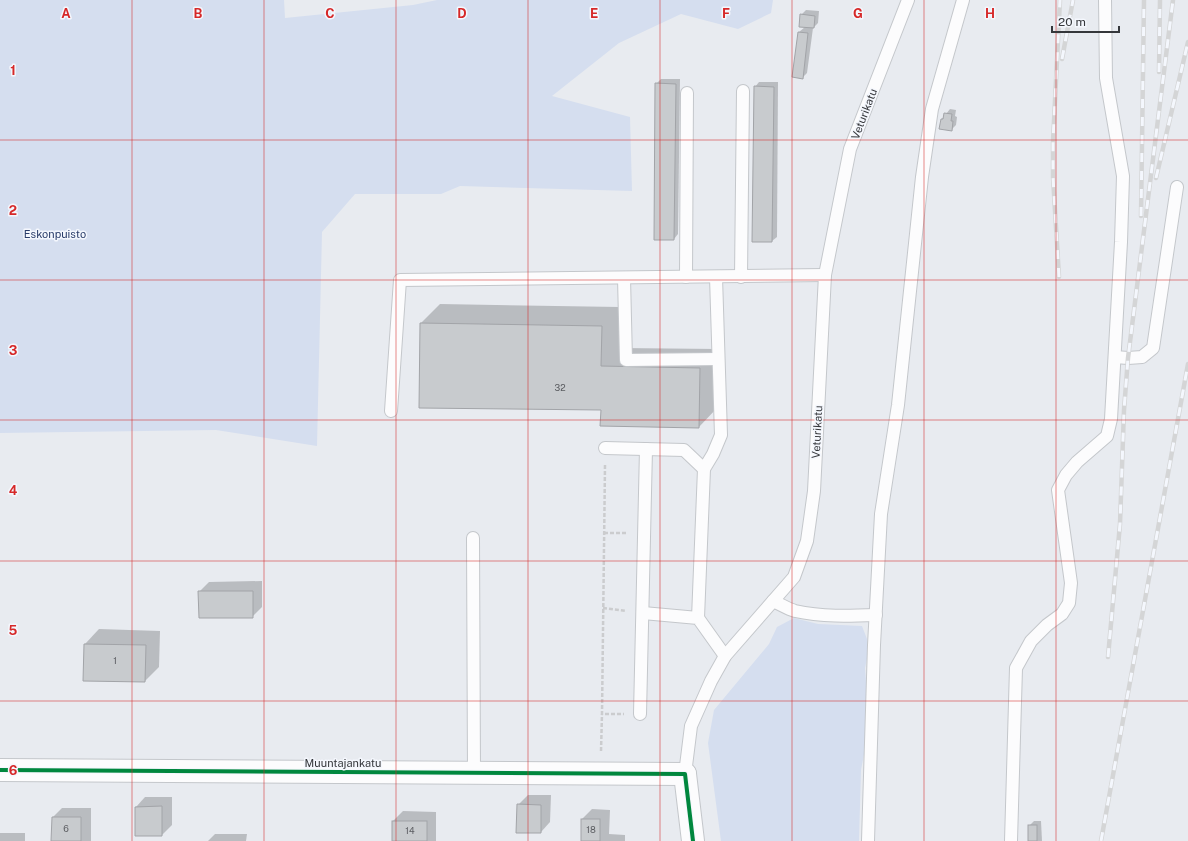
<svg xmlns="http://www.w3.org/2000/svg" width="1188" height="841" font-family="'Public Sans',sans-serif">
  <rect width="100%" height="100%" fill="#e8ebf0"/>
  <g fill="#d5deef">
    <polygon points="0,0 284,0 285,18 413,5 437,0 773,0 771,13 738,29 681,14 619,43 552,96 630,117 632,191 460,186 441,194 355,194 322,232 317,446 216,430 0,433"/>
    <polygon points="794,618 818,624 862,626 867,639 868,654 865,668 868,708 867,739 861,770 859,841 721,841 708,743 714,710 769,644 777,627"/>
  </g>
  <g fill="#0003">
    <polygon points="806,10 819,11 818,23 813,28 807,73 802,78 799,32 805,27 801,15"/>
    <polygon points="661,79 680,79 678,234 674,239 656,84"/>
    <polygon points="759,82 778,82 777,237 772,241 755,87"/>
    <polygon points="950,109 956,110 955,116 957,117 956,125 951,130 942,119"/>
    <polygon points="440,304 620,307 620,348 718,349 717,408 699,427 602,409 421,323"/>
    <polygon points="262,581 262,607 252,617 199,592 209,582"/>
    <polygon points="99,629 160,631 159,667 145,681 84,680 85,644"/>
    <polygon points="528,795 551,795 550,822 541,832 518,805"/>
    <polygon points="145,797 172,797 172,825 162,835 136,807"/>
    <polygon points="62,808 91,808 91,841 52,841 53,817"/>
    <polygon points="592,809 610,810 609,834 625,835 625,841 582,841 582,819"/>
    <polygon points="403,811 436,812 436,841 393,841 393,821"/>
    <polygon points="1034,821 1041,821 1042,841 1029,841 1029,826"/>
    <rect x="0" y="833" width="25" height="8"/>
    <polygon points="215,834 247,834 246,841 208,841"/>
  </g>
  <g fill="#c8cbce" stroke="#a2a4a8">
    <polygon points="800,14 815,16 814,28 799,27"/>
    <polygon points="798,32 808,33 803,79 792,77"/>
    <polygon points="655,83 676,84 674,240 654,240"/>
    <polygon points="754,86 774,87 772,242 752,242"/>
    <polygon points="944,113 952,114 951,121 953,121 952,131 939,129 941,119 943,119"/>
    <polygon points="420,323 602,326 601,366 700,368 699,428 600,426 601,410 419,408"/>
    <polygon points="198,591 253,591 253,618 199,618"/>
    <polygon points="84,644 146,645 145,682 83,681"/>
    <polygon points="517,804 541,805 541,833 516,833"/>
    <polygon points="162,806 162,836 135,836 135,807"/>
    <polygon points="52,817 81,817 81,841 51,841"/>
    <rect x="581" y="819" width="19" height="22"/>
    <rect x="392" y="821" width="35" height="20"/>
    <rect x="1028" y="825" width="9" height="16"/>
  </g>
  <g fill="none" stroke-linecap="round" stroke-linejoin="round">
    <g stroke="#c4c7cb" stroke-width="14">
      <g id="lane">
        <polyline points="686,277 687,93"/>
        <polyline points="741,277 743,91"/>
        <polyline points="624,278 626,360 718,359"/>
        <polyline points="1115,357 1128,358 1142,357 1153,348 1177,187"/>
        <polyline points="391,411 400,280 825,275"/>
        <polyline points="605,448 684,450 704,469"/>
        <polyline points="473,538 474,773"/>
        <path d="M773 601C780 604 788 609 795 611 822 617 849 616 876 615"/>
        <polyline points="643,613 698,618 725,656"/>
        <polyline points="698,618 704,469 713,454 721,435 716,277"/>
        <polyline points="640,714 646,449"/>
        <polyline points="685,774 691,726 711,681 725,656 794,577 807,541 814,491 825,275 850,149 908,0"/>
        <polyline points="868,841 874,645 881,514 898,405 922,177 932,109 963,0"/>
        <polyline points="1011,841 1016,668 1031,641 1047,625 1062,614 1069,603 1071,583 1058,490 1066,475 1077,462 1107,436 1111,419 1121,242 1123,176 1106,78 1105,0"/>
      </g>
    </g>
    <g stroke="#c4c7cb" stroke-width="24">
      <polyline id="street" points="0,770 685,774"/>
    </g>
    <g stroke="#c4c7cb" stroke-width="24">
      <polyline id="secondary" points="685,774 693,841"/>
    </g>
    <g stroke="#cbccce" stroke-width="2.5" stroke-dasharray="4 2" stroke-linecap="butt">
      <polyline points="605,465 602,714 624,714"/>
      <polyline points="604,533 627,533"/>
      <polyline points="603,608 626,611"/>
      <polyline points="601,751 602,714"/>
    </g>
    <use href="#lane" stroke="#fcfcfd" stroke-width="12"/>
    <use href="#street" stroke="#fcfcfd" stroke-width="22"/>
    <use href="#secondary" stroke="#fcfcfd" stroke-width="22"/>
    <g stroke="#d4d5d6" stroke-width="4.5">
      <g id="rail">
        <polyline points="1062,59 1073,0"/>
        <polyline points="1159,72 1160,0"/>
        <polyline points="1156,178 1188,42"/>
        <polyline points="1141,216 1144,0"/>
        <polyline points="1059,277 1053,177 1053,141 1060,0"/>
        <polyline points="1108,657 1120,524 1124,410 1128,358 1173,0"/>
        <polyline points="1101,841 1188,364"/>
      </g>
    </g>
    <use href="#rail" stroke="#f4f7fd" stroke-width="3" stroke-dasharray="9" stroke-linecap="butt"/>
    <g stroke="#f4f7fd" stroke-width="6">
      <polyline id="cycleway" points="0,770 685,774 693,841"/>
    </g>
    <use href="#cycleway" stroke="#00873e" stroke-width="4"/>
  </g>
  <path fill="none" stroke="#d62828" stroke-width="1" stroke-opacity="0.55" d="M132 0V841M264 0V841M396 0V841M528 0V841M660 0V841M792 0V841M924 0V841M1056 0V841M0 140H1188M0 280H1188M0 420H1188M0 561H1188M0 701H1188"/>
  <g text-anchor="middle" stroke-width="3" stroke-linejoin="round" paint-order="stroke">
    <g font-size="9" fill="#5a5c60">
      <text x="560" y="391">32</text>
      <text x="115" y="664">1</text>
      <text x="66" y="832">6</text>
      <text x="591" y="833">18</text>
      <text x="410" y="834">14</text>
    </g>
    <g font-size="11" fill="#35373b" stroke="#f4f7fd">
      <text transform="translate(864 114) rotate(-69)" y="4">Veturikatu</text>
      <text transform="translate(817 432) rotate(-87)" y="4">Veturikatu</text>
      <text x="343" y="767">Muuntajankatu</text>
    </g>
    <g font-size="11" fill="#2a3d6a" stroke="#f4f7fd">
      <text x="55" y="238">Eskonpuisto</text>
    </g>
  </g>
  <g font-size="13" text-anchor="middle" font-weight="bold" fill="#d62828" stroke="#f4f7fd" stroke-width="3" stroke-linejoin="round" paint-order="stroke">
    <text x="66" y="18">A</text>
    <text x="198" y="18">B</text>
    <text x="330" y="18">C</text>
    <text x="462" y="18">D</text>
    <text x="594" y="18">E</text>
    <text x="726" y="18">F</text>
    <text x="858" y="18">G</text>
    <text x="990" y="18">H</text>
    <text x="13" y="75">1</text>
    <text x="13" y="215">2</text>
    <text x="13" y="355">3</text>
    <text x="13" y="495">4</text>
    <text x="13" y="635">5</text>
    <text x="13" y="775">6</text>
  </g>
  <path d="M1052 26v6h67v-6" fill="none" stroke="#35373b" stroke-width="2"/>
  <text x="1058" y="26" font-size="12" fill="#35373b" stroke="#f4f7fd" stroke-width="3" paint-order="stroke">20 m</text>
</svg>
